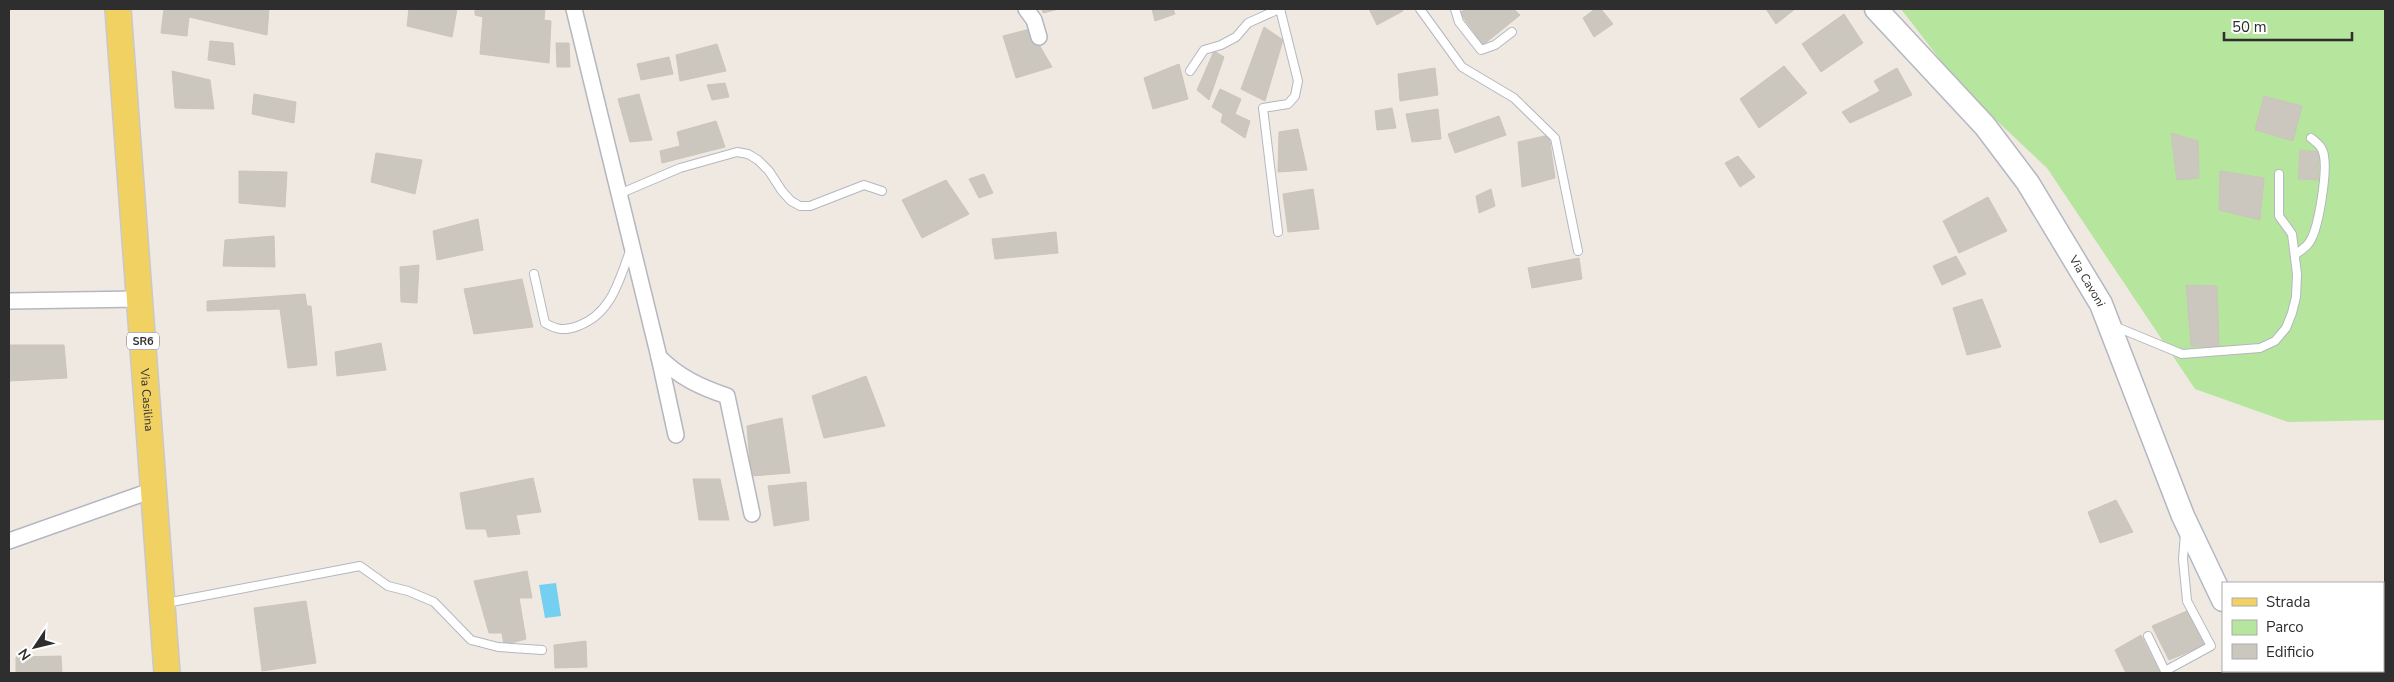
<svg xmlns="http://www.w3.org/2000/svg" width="2394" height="682" font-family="'Nunito Sans',sans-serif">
  <rect width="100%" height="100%" fill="#efe9e1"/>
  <polygon fill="#b6e59e" points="1901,9 2385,9 2385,420 2288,422 2195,389 2047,168 1962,88"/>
  <polygon fill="#75cff0" points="556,583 561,616 545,618 539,585"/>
  <g fill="#cbc7bf" stroke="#cbc5ba">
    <polygon points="164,9 269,9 267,35 189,17 187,36 161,33"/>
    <polygon points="409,9 457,9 452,37 407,26"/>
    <polygon points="475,9 545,9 544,20 551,21 549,63 480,54 483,17 475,15"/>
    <polygon points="1042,9 1059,9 1043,13"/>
    <polygon points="1152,9 1173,9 1175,14 1155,21"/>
    <polygon points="1369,9 1402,9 1403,11 1377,25"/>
    <polygon points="1465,9 1514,9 1520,15 1483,45 1460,13"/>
    <polygon points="1595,9 1601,9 1613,24 1594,37 1583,18"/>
    <polygon points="1766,9 1795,9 1776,24"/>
    <polygon points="1844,14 1863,43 1821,72 1802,44"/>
    <polygon points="1264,27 1283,40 1265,101 1241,89"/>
    <polygon points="1030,29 1052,67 1016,78 1003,36"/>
    <polygon points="210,41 233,43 235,65 208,60"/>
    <polygon points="556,43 569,43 570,67 557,67"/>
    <polygon points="717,44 726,71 680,81 676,55"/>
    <polygon points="1214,51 1224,57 1209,100 1197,90"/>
    <polygon points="669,57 673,74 641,80 637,64"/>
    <polygon points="1179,64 1188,99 1153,109 1144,78"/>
    <polygon points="1784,66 1807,93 1759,128 1740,99"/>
    <polygon points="1435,68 1438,95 1400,101 1398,74"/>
    <polygon points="1897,68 1912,95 1850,123 1842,112 1880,91 1874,81"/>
    <polygon points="172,71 210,80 214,109 175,108"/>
    <polygon points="725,83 729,97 712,100 707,85"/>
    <polygon points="1220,89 1241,99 1235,114 1250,121 1245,138 1221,122 1223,114 1212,107"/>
    <polygon points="254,94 296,102 294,123 252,114"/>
    <polygon points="639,94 652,140 630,142 618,99"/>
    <polygon points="2264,96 2302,106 2293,141 2255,130"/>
    <polygon points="1392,108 1396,128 1377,130 1375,111"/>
    <polygon points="1438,109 1441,139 1412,142 1406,114"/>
    <polygon points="1499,116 1506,135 1455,153 1448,134"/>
    <polygon points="716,121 725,147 662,163 660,151 680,146 677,132"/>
    <polygon points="1298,129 1307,170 1278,172 1279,132"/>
    <polygon points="2171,133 2198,141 2199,178 2177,180"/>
    <polygon points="1549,135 1555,178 1522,187 1518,142"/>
    <polygon points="2300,150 2319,152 2318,180 2298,179"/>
    <polygon points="376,153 422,160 415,194 371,182"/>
    <polygon points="1738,156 1755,177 1740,187 1725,163"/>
    <polygon points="239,171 287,172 285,207 239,203"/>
    <polygon points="2220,171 2264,178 2260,220 2219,210"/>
    <polygon points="984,174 993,193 979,198 969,179"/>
    <polygon points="946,180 969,214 922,238 902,200"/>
    <polygon points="1313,189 1319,229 1288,232 1283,194"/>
    <polygon points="1491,189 1495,206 1479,213 1476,196"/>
    <polygon points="1988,197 2007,231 1959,253 1943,221"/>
    <polygon points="478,219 483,250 437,260 433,231"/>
    <polygon points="1056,232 1058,253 995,259 992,239"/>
    <polygon points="274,236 275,267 223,266 225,240"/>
    <polygon points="1956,256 1966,274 1942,285 1933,266"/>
    <polygon points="1579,258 1582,279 1532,288 1528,268"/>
    <polygon points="419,265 417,303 401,302 400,267"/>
    <polygon points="522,279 533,327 474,334 464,289"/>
    <polygon points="2186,285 2217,286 2219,347 2191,346"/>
    <polygon points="305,294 307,306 311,306 317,365 288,368 280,309 207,311 207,301"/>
    <polygon points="1982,299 2001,347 1967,355 1953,308"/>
    <polygon points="381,343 386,370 337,376 335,352"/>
    <polygon points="9,345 64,345 67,378 9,381"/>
    <polygon points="866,376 885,426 824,438 812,396"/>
    <polygon points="782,418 790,473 751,476 747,426"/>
    <polygon points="533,478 541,512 516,515 520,534 488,537 486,529 466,529 460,493"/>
    <polygon points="693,479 720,479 729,520 699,520"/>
    <polygon points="806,482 809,520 774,526 768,486"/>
    <polygon points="2116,500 2133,532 2100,543 2088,512"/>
    <polygon points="527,571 532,598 519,598 526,639 504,645 502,633 489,633 474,581"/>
    <polygon points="2383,596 2385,602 2385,621 2383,622"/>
    <polygon points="306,601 316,663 262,671 254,608"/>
    <polygon points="2187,611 2205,645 2169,660 2152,626"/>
    <polygon points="2141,635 2160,673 2126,673 2115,650"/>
    <polygon points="586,641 587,667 555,668 554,645"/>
    <polygon points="2385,645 2385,673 2362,673 2361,671 2383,671 2383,646"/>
    <polygon points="61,656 62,673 16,673 16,657"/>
    <polygon points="2297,671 2332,671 2333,673 2291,673"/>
  </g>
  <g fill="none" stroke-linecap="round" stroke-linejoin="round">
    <g stroke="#b4b7c1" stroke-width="10">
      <g id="lane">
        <polyline points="1420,9 1462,67 1514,98 1555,138 1578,251"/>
        <polyline points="1455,9 1459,22 1481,50 1495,45 1512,32"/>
        <polyline points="1190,71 1204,50 1221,45 1236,37 1248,23 1279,9"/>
        <polyline points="619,194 680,168 737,152 748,154 758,160 769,171 782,191 791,201 800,206 810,206 864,185 882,191"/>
        <polyline points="1278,232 1263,108 1288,104 1295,96 1298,81 1280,9"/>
        <path d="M2296 254C2300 251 2305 248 2308 244 2319 232 2327 172 2324 156 2323 147 2317 143 2311 138"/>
        <path d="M534 274 545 323C557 330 565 331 578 326 611 314 619 281 630 251"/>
        <polyline points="2114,326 2182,354 2260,348 2275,341 2286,328 2292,313 2296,297 2297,274 2292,234 2279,216 2279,174"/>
        <polyline points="166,603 360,566 388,586 408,591 434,602 471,640 498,647 542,650"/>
        <polyline points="2148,636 2165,671 2211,646 2187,601 2183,559 2185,533"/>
      </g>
    </g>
    <g stroke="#b4b7c1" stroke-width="18">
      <g id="street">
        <path d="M574 9 659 357C679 377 700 387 727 396L752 514"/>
        <polyline points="1026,9 1034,20 1039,37"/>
        <polyline points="9,301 139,299"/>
        <polyline points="659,357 676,435"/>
        <polyline points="9,541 153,490"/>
      </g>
    </g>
    <g stroke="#b4b7c1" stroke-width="25">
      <g id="secondary">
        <path id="s1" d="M1876 9 1985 126 2028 183 2101 304 2183 516 2223 600"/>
        <polyline points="2256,671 2257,673"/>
      </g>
    </g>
    <g stroke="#c9c9c9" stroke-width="28">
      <g id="primary">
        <path id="s2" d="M118 9 167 673"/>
      </g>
    </g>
    <use href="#lane" stroke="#fff" stroke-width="8"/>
    <use href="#street" stroke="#fff" stroke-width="15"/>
    <use href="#secondary" stroke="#fff" stroke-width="22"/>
    <use href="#primary" stroke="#f2d163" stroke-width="25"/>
  </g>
  <g text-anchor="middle" stroke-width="5" stroke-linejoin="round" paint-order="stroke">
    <rect fill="#fff" stroke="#6d6d6d" stroke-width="1" x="127" y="332.5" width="32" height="17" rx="4"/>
    <g font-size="11" font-weight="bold" fill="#2e2e2e">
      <text x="143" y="345">SR6</text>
    </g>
    <g font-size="12" fill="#2e2e2e" stroke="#fff">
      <text dy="4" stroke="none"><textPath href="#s1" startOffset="346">Via Cavoni</textPath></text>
      <text dy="4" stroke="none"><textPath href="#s2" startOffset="392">Via Casilina</textPath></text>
    </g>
  </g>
  <rect width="2394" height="682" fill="none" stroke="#2e2e2e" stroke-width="20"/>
  <rect x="2222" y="582" width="162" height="90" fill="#ffffff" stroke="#ababab"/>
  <rect x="2232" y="598" width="25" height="8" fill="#f2d163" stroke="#ababab"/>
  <text x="2266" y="607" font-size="15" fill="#2e2e2e">Strada</text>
  <rect x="2232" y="620" width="25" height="15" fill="#b6e59e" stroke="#ababab"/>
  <text x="2266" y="632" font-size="15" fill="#2e2e2e">Parco</text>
  <rect x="2232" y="644" width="25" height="15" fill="#cbc7bf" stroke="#ababab"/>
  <text x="2266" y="657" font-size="15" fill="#2e2e2e">Edificio</text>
  <g transform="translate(35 647) rotate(235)" stroke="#ffffff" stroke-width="4" paint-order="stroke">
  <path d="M0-4L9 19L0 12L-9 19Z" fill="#2e2e2e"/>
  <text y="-8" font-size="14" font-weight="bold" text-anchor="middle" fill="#2e2e2e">N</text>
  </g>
  <path d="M2224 32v8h128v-8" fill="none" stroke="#2e2e2e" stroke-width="2.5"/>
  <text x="2232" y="32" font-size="15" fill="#2e2e2e" stroke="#ffffff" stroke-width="4" paint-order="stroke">50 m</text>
</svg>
